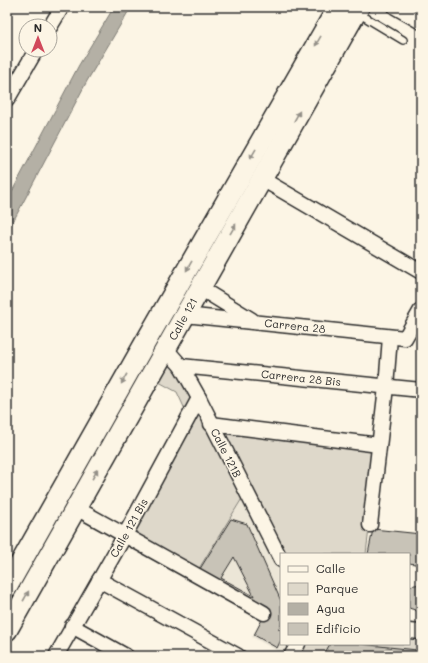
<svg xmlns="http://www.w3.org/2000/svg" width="428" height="663" font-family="Mali,sans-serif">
  <rect width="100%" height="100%" fill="#fcf5e5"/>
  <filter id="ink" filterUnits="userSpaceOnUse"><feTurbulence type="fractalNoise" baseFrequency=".025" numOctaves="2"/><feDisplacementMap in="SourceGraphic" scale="8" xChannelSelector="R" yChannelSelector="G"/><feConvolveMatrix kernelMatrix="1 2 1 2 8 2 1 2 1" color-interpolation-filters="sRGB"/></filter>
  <g filter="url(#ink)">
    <polygon fill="#ece6d7" points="246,492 281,560 281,644 298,644 286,656 252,637 264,614 195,575"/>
    <g fill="#ded8ca" stroke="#84827a">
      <polygon points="166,349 212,424 379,445 366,554 281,554 246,492 195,575 125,535 189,418 177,392 150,377"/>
      <polygon points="409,631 421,632 421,656 291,656 298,644 409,644"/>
    </g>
    <polygon fill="#b4b0a5" stroke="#7d7b74" points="114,7 131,7 87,81 7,233 7,201 79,65"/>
    <g fill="#c8c3b7" stroke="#2b2b2b" fill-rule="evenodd">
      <path d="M231 519 247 524 281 601V625L278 629 281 630V640L277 648 254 635 266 612 198 572ZM234 557 254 596 221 578Z"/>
      <polygon points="373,529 421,534 421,565 409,563 409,554 368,554"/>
      <polygon points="421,584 421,612 409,608 409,586"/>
      <polygon points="330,644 360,644 417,650 416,656 323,656"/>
    </g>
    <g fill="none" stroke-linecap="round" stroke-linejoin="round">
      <g stroke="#2b2b2b" stroke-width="10">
        <polyline id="lane" points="358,13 403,40"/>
      </g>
      <g stroke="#2b2b2b" stroke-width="17">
        <g id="street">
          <polyline points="395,7 421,22"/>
          <polyline points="50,27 62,7"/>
          <polyline points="7,100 36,50"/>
          <polyline points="262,179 421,272"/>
          <polyline points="200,288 252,320"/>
          <polyline points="185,315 405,338 421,310"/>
          <polyline points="166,349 181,366 199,398 281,560"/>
          <polyline points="181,366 421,390"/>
          <polyline points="211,424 379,445"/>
          <polyline points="76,508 264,613"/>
          <polyline points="370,525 386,387 390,337"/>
          <polyline points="99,580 238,656"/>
          <polyline points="72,626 126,656"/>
          <polyline points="409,631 421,632"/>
          <polyline points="56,656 125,535 199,398"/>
          <polyline points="291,656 298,644"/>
        </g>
      </g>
      <g stroke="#2b2b2b" stroke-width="23">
        <g id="secondary">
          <polyline points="7,587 145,343 338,7"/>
          <polyline points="7,630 359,7"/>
        </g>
      </g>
      <use href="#lane" stroke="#fcf5e5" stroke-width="7"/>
      <use href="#street" stroke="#fcf5e5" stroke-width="14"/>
      <use href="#secondary" stroke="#fcf5e5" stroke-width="20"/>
    </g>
    <defs><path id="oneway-solid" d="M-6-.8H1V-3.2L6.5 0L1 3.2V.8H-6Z"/></defs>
    <g fill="#949088">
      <use href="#oneway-solid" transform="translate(318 41) rotate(120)"/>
      <use href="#oneway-solid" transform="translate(297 116) rotate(-61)"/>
      <use href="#oneway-solid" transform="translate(253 154) rotate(120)"/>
      <use href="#oneway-solid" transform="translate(233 229) rotate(-60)"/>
      <use href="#oneway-solid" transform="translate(189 266) rotate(120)"/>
      <use href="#oneway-solid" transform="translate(124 379) rotate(119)"/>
      <use href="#oneway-solid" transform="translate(95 474) rotate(-61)"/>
      <use href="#oneway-solid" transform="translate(26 596) rotate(-61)"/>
    </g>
  </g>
  <g text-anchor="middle" stroke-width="3" stroke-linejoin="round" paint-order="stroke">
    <g font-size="11" fill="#2b2b2b" stroke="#fcf5e5">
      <text transform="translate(183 319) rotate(-61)" y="4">Calle 121</text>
      <text transform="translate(295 326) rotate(6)" y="4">Carrera 28</text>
      <text transform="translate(301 378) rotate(6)" y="4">Carrera 28 Bis</text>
      <text transform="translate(226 453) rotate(63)" y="4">Calle 121B</text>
      <text transform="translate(129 528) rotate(-61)" y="4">Calle 121 Bis</text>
    </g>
  </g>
  <rect width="428" height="663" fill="none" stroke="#fcf5e5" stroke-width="24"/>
  <rect x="12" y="12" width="404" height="639" fill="none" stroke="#2b2b2b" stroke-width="1.5" filter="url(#ink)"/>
  <rect x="280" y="553" width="130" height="92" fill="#fcf5e5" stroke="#a8a49b"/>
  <rect x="288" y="566" width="20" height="6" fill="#fcf5e5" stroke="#a8a49b"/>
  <text x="316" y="573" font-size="12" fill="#2b2b2b">Calle</text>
  <rect x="288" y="583" width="20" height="12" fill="#ded8ca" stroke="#a8a49b"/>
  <text x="316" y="593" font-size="12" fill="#2b2b2b">Parque</text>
  <rect x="288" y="603" width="20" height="12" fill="#b4b0a5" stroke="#a8a49b"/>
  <text x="316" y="613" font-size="12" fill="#2b2b2b">Agua</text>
  <rect x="288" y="623" width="20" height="12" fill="#c8c3b7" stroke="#a8a49b"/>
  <text x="316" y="633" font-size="12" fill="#2b2b2b">Edificio</text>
  <g transform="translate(38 38)"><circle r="19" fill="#fcf5e5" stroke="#a8a49b"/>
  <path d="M0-3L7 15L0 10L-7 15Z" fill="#d1495b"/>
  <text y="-6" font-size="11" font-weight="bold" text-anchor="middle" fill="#2b2b2b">N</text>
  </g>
</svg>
